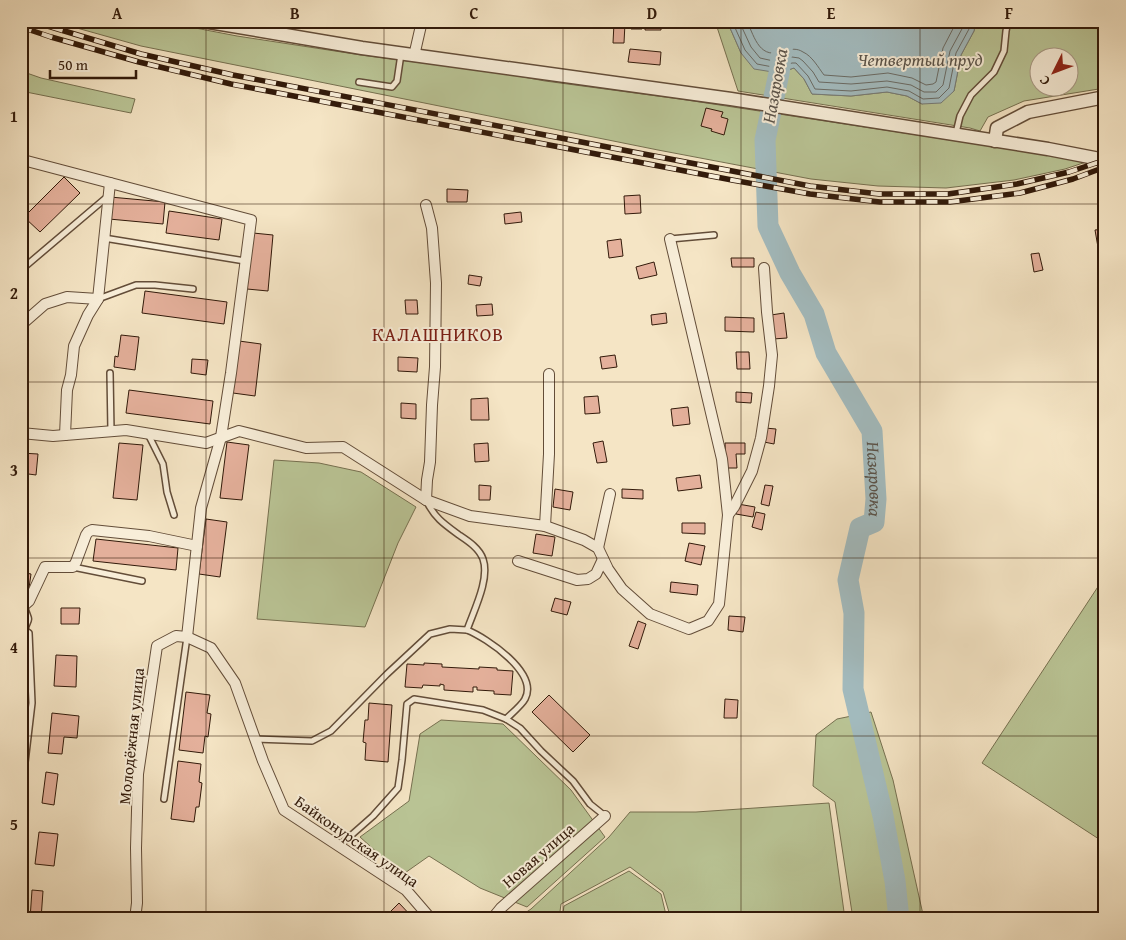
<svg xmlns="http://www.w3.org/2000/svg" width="1126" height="940" font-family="'Gentium Book Plus',serif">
  <rect width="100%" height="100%" fill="#f5e5c5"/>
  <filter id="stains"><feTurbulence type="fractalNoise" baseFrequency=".004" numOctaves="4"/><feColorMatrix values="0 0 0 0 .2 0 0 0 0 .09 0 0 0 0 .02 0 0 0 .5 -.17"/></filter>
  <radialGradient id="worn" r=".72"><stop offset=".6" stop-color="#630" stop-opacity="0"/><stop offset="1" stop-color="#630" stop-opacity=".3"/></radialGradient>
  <g fill="#bac596" stroke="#767050" fill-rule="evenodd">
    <polygon points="52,21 159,21 237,36 361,55 502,73 545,81 680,99 1089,161 1065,169 1014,180 946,188 878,186 811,179 658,150 141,46"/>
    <path d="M715 21H727L741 53 779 73 794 68 804 79 812 94 851 96 887 92 907 96 922 104 954 91 961 55 974 31 976 21H1105V88L1024 101 988 117 980 131 970 128 738 91ZM1038 58H1068V88H1038Z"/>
    <polygon points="21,71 41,78 135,99 131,113 21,91"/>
    <polygon points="274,460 319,463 361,472 416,507 398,543 365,627 257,619"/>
    <polygon points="1105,576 1105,843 982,763"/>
    <polygon points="871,712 893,780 924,919 853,919 835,802 813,786 816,735 837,719"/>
    <polygon points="441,720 503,724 571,790 605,837 527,907 480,888 429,856 402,875 360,837 409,801 420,734"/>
    <polygon points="829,803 845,919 671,919 663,892 630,867 561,904 559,919 516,919 531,909 609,837 630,812 696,812"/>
    <polygon points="629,871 661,894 667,919 562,919 564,906"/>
  </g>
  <polygon fill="#a3bcc0" stroke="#767b77" points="727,21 976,21 974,31 961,55 954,91 941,103 922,104 907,96 887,92 851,96 812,94 804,79 794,68 779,73 754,69 741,53"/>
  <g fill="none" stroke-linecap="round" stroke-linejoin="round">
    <g stroke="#6a6b65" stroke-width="1">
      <polyline points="732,21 745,50 757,64 778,68 792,63 796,63 808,76 815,89 851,91 887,87 909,91 923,99 939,98 949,88 956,53 969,29 971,21"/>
      <polyline points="739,21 751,47 760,58 778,62 792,57 799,58 803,61 813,72 819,82 851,84 887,81 911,85 924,92 936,92 943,85 950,51 963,27 964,21"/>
      <path d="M747 21C755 39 760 60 784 51 791 49 797 48 803 52 812 56 818 67 824 75L851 77 888 73 912 78 926 85 933 84 936 82 943 48 957 21"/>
    </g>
    <path stroke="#a3bcc0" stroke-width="21" id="s1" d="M786 21 779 73 765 140 768 226 790 273 814 314 826 353 872 431 876 499 874 522 860 528 848 580 854 613 853 689 883 816 895 881 899 919"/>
  </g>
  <g fill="#e4b09b" stroke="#321a0a">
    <polygon points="627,21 661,21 661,30 645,30 645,23 642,23 642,29 631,29 631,22 627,22"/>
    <polygon points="614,23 625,23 624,43 613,43"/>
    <polygon points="630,49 661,52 660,65 628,62"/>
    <polygon points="706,108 723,112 721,117 728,119 724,135 711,131 712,129 701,126"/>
    <polygon points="64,177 80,193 40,232 24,217"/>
    <polygon points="447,189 468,190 467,202 447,202"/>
    <polygon points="640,195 641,213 625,214 624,196"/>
    <polygon points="110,197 165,202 163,224 109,219"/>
    <polygon points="169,211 222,219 219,240 166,233"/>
    <polygon points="521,212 522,222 505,224 504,214"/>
    <polygon points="1105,229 1105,252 1099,253 1095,230"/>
    <polygon points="253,233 273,235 268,291 247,289"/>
    <polygon points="621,239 623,256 609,258 607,241"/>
    <polygon points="1039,253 1043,270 1034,272 1031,254"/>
    <polygon points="731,258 754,258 754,267 732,267"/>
    <polygon points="654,262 657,275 639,279 636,267"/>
    <polygon points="469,275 482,277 480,286 468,284"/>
    <polygon points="145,291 227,302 224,324 142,313"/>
    <polygon points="405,300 417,300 418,314 406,314"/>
    <polygon points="492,304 493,315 477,316 476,305"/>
    <polygon points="666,313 667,323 652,325 651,315"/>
    <polygon points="784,313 787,338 773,339 771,315"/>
    <polygon points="725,317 754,318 754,332 725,331"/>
    <polygon points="121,335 139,337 135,370 114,367 115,356 118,357"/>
    <polygon points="239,341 261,344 255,396 233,393"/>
    <polygon points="736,352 749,352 750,369 737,369"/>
    <polygon points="615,355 617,367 602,369 600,357"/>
    <polygon points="398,357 418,358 417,372 398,371"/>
    <polygon points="192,359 208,360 206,375 191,373"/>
    <polygon points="129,390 213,401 210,424 126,413"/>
    <polygon points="736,392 752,393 751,403 736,402"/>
    <polygon points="598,396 600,413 585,414 584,397"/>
    <polygon points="488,398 489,420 471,420 471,399"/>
    <polygon points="401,403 416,404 416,419 401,418"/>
    <polygon points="688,407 690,424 673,426 671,409"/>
    <polygon points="765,428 776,429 774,444 764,442"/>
    <polygon points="603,441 607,462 597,463 593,443"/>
    <polygon points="227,442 249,445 242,500 220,498"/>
    <polygon points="119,443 143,445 137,500 113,498"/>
    <polygon points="488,443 489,461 475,462 474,444"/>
    <polygon points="725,443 745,443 745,454 736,454 737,468 726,468"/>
    <polygon points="21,453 38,454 36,475 21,473"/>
    <polygon points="700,475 702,488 678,491 676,478"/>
    <polygon points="479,485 491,486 490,500 479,500"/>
    <polygon points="765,485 773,486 769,506 761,504"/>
    <polygon points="555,489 573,492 570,510 553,507"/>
    <polygon points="622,489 643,490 643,499 622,498"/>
    <polygon points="738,504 755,507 753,517 736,514"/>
    <polygon points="756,512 765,514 762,530 752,527"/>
    <polygon points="206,519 227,522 220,577 199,574"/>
    <polygon points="682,523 705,523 705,534 682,533"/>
    <polygon points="536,534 555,537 552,556 533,553"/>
    <polygon points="96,539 178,548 176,570 93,561"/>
    <polygon points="689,543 705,546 701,565 685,561"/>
    <polygon points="21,572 31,574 29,588 21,587"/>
    <polygon points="671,582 698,585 697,595 670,592"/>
    <polygon points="555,598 571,602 567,615 551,611"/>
    <polygon points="61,608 80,608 79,624 61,624"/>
    <polygon points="729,616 745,617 743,632 728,630"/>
    <polygon points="638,621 646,624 638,649 629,646"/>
    <polygon points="56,655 77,656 76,687 54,686"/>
    <polygon points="424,663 442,664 442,667 479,669 479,667 497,668 497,670 513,671 511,695 494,694 494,691 477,690 477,687 473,687 473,692 444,690 444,685 440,684 440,686 423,685 422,688 405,687 407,664 424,665"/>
    <polygon points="186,692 210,695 207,713 211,714 208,737 205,736 203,753 179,750"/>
    <polygon points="549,695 590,735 573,752 532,712"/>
    <polygon points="725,699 738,700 737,718 724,718"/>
    <polygon points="369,703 392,705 388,762 365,760 366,743 363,742 365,720 368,720"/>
    <polygon points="52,713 79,716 77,738 64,737 62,754 48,753"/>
    <polygon points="178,761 201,764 199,782 202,783 199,807 196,807 194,822 171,819"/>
    <polygon points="46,772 58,774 54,805 42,803"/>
    <polygon points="39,832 58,834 54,866 35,864"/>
    <polygon points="32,890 43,891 41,919 30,919"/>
    <polygon points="399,903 414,919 383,919"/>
  </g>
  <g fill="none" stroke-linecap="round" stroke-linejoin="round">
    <g stroke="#634d39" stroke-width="8">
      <g id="service">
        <polyline points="359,82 392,87 397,81 401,54"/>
        <polyline points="956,133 960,116 971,95 994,72 1004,51 1006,31 1008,21"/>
        <polyline points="104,238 245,261"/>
        <polyline points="670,239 714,235"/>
        <polyline points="21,270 107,197"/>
        <polyline points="98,299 136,285 155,285 193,289"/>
        <polyline points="110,373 111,431"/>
        <polyline points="148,434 163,464 167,492 174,515"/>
        <path d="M427 502C435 518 444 524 459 535 468 541 479 548 483 559 490 579 474 610 467 630 487 638 539 673 525 699 522 705 511 714 506 719"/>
        <polyline points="73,567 142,581"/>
        <polyline points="255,739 312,741 331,731 387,674 430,634 450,629 467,630"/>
        <polyline points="21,796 32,703 29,633 22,628"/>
        <polyline points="164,799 187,637"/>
        <polyline points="339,846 373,816 398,788 402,760 407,704 414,699 483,710 506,719 520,728 541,751 573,781 590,804 605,816"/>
      </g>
    </g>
    <g stroke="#634d39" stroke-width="12">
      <g id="minor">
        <polyline points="414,56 422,21"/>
        <polyline points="21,162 23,160 251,220 231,373 221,437 201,508 187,637"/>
        <polyline points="21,325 45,304 67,297 98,299"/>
        <polyline points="21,433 53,436 126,430 206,443 239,431 306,448 343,447 426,500 470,516 545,526 584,540 598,548 608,569 622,589 650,614 689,629 708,621 719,604 728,515 722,459 670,239"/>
        <polyline points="65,435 67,390 71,375 74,346 88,315 98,299 110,183"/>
        <polyline points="426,500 427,480 430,462 432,405 435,367 436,283 432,228 426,205"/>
        <polyline points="728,515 734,507 752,471 761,438 769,386 772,355 767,312 764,268"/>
        <polyline points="545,526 549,454 549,374"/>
        <polyline points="598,548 610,494"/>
        <polyline points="518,561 577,580 588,579 596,574 603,559"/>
        <polyline points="21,608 29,601 45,567 73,567 76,562 86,535 88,532 92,530 149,536 197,546"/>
        <polyline points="135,919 137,903 136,848 138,774 157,646 176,636 187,637 211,648 235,683 263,761 284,810 406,890 431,919"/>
        <polyline points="492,919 501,908 605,816"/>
      </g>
    </g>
    <g stroke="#634d39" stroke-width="15">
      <g id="tertiary">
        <polyline points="203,21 362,48 731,99 1048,149 1105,160"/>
        <polyline points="995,141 997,128 1028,112 1105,97"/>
        <polyline points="21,608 25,619 21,629"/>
      </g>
    </g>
    <use href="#service" stroke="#f8eed9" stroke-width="5"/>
    <use href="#minor" stroke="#f8eed9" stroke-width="10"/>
    <use href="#tertiary" stroke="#f8eed9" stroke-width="12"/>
    <g stroke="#321a0a" stroke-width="5.5">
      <g id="rail">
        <polyline points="31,21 141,54 233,75 810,186 879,194 948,194 1017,184 1069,172 1105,160"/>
        <polyline points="21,27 51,37 139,62 231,84 732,180 810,194 880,202 950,202 1020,193 1073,179 1105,167"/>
      </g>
    </g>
    <use href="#rail" stroke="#f8eed9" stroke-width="4" stroke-dasharray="11" stroke-linecap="butt"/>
  </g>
  <path fill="none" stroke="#321a0a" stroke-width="1" stroke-opacity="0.55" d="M206 21V919M384 21V919M563 21V919M741 21V919M920 21V919M21 204H1105M21 382H1105M21 558H1105M21 736H1105"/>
  <g text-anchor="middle" stroke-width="4" stroke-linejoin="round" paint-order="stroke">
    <g font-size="16" fill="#321a0a" stroke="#f8eed9">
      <text transform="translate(131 736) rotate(-84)" y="6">Молодёжная улица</text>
      <text transform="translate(357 841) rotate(35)" y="6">Байконурская улица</text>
      <text transform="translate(538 855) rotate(-41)" y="6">Новая улица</text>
    </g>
    <g font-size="18" font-style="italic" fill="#5a534a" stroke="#f8eed9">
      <text x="920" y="66">Четвертый пруд</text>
      <text transform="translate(775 86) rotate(-80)" y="6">Назаровка</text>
      <text dy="6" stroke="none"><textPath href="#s1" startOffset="486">Назаровка</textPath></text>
    </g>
    <g font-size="19" letter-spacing="1" fill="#7a1f14" stroke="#f8eed9">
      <text x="438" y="341">КАЛАШНИКОВ</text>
    </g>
  </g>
  <rect width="1126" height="940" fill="none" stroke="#f5e5c5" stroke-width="55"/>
  <g transform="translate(1054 72) rotate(228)"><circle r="24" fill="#f8eed9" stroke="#a99986"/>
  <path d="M0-4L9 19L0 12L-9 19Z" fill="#8f2418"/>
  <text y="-8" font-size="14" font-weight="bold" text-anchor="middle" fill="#321a0a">С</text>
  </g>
  <path d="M50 70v8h86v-8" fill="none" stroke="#321a0a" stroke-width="2.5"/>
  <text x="58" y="70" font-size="15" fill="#321a0a" stroke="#f8eed9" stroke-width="4" paint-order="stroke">50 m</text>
  <rect x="28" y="28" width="1070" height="884" fill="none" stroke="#321a0a" stroke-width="2"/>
  <g font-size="16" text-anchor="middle" font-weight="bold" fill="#321a0a">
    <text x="117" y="19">A</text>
    <text x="295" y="19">B</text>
    <text x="474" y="19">C</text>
    <text x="652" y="19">D</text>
    <text x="831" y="19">E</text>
    <text x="1009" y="19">F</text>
    <text x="14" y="122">1</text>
    <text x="14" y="299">2</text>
    <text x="14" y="476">3</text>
    <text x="14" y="653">4</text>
    <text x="14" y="830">5</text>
  </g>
  <rect width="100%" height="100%" filter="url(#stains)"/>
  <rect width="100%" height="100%" fill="url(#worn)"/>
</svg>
